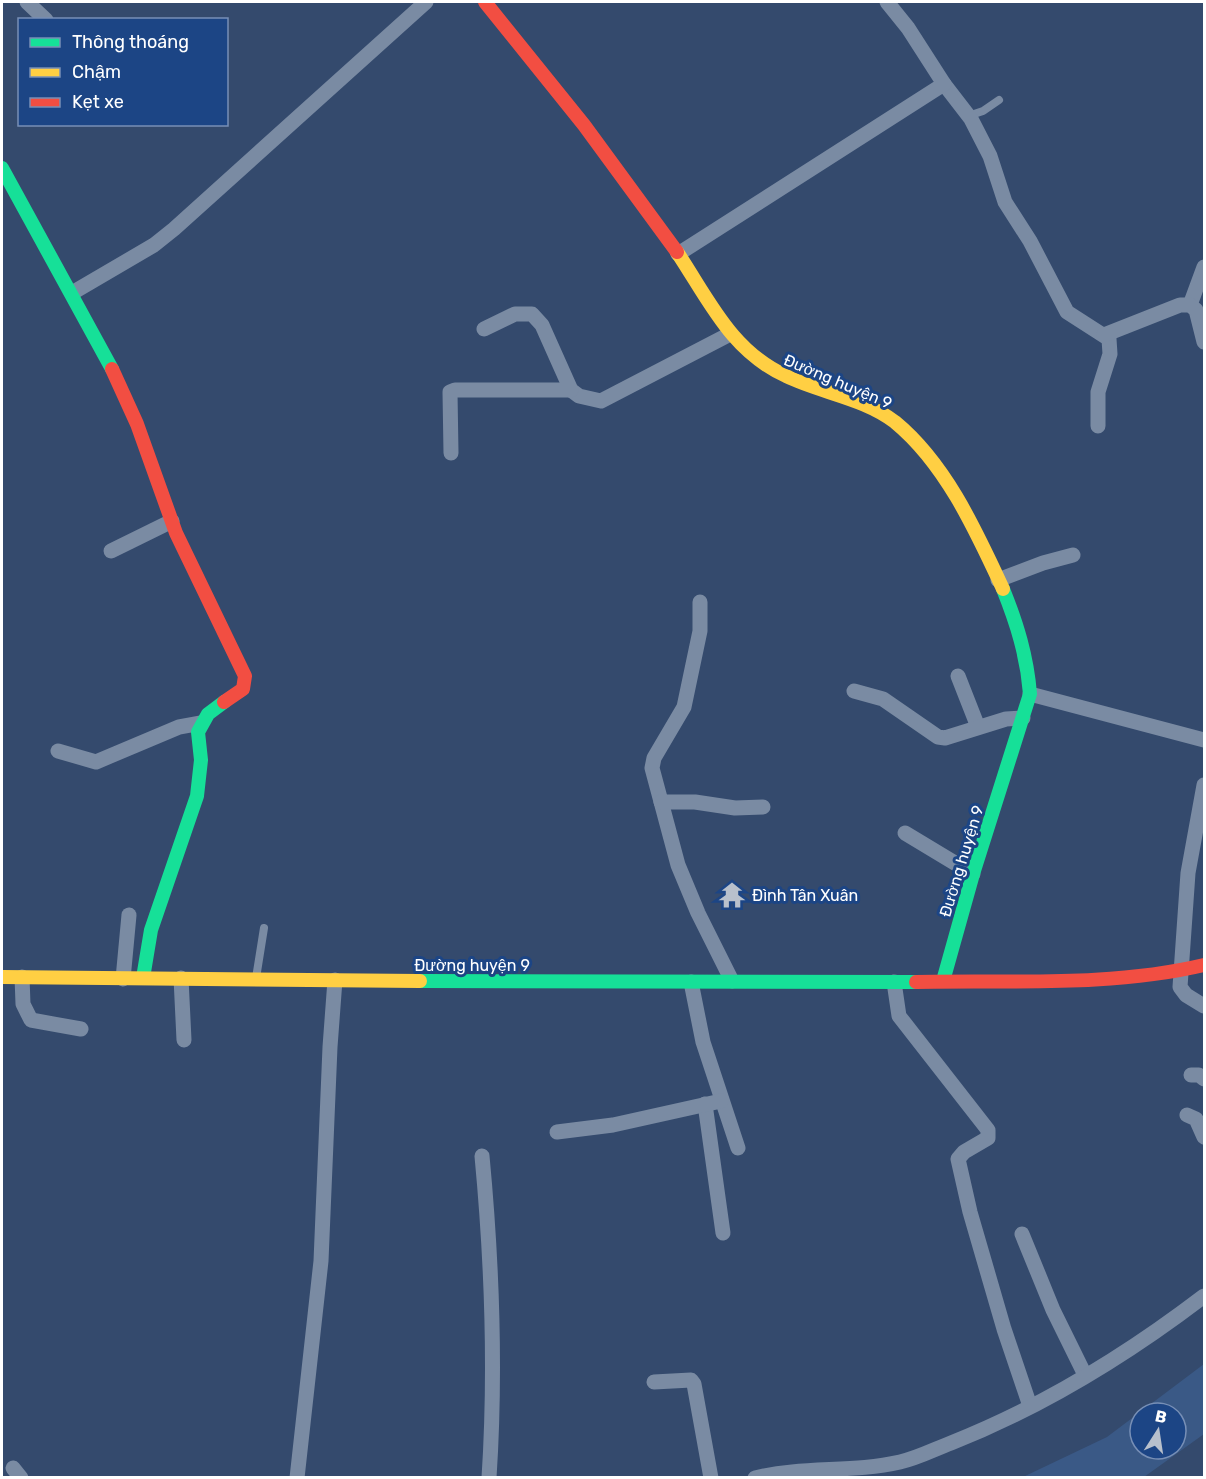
<svg xmlns="http://www.w3.org/2000/svg" width="1206" height="1479" font-family="Rubik,sans-serif">
  <defs>
    <pattern id="building-cross-hatch" width="8" height="8" patternUnits="userSpaceOnUse" patternTransform="scale(1.5)"><rect width="8" height="8" fill="#50627e"/><path d="M0 0l8 8M0 8l8-8" fill="none" stroke="#6a7a91"/></pattern>
  </defs>
  <rect width="100%" height="100%" fill="#344a6d"/>
  <path fill="#3a5986" fill-rule="evenodd" d="M1204 1364V1434L1144 1477H1023L1107 1437ZM1140 1413H1176V1449H1140Z"/>
  <polygon fill="url(#building-cross-hatch)" points="736,885 742,899 727,905 722,891"/>
  <g fill="none" stroke-linecap="round" stroke-linejoin="round">
    <g stroke="#7a8ba3" stroke-width="8">
      <polyline points="968,116 983,111 999,100"/>
      <polyline points="256,978 264,928"/>
    </g>
    <g stroke="#7a8ba3" stroke-width="15">
      <polyline points="27,2 46,20"/>
      <polyline points="944,84 971,119 990,156 1005,202 1030,241 1067,312 1109,339 1110,354 1098,392 1098,426"/>
      <polyline points="678,254 944,84 908,28 887,2"/>
      <polyline points="72,293 154,245 174,229 426,2"/>
      <polyline points="1190,305 1204,267"/>
      <polyline points="484,329 515,314 532,314 542,325 571,390 579,396 601,401 730,334"/>
      <polyline points="1104,335 1180,305 1190,305 1196,310 1204,342"/>
      <polyline points="451,453 450,392 455,390 571,390"/>
      <polyline points="111,551 172,521"/>
      <polyline points="998,580 1043,563 1073,555"/>
      <polyline points="700,602 700,631 684,707 654,758 652,768 678,865 698,913 732,981"/>
      <polyline points="958,676 978,727"/>
      <polyline points="854,691 883,699 938,737 945,738 1006,719 1023,718"/>
      <polyline points="1030,694 1204,740"/>
      <polyline points="58,751 96,762 179,727 201,723"/>
      <polyline points="1204,785 1188,873 1180,987 1186,995 1204,1006"/>
      <polyline points="661,802 695,802 735,808 763,807"/>
      <polyline points="905,833 973,874"/>
      <polyline points="22,977 23,1004 31,1020 81,1029"/>
      <polyline points="181,978 184,1040"/>
      <polyline points="123,979 129,915"/>
      <polyline points="691,982 703,1042 738,1148"/>
      <polyline points="894,982 899,1016 988,1130 988,1138 964,1152 958,1159 970,1212 1004,1329 1030,1406"/>
      <polyline points="1191,1075 1199,1075 1204,1079"/>
      <polyline points="705,1104 723,1233"/>
      <polyline points="1187,1115 1196,1119 1204,1137"/>
      <polyline points="557,1132 613,1125 721,1101"/>
      <path d="M482 1156C492 1262 496 1371 489 1478"/>
      <polyline points="1022,1234 1053,1310 1085,1375"/>
      <polyline points="654,1382 691,1380 694,1384 711,1478"/>
      <polyline points="13,1468 21,1478"/>
      <polyline points="297,1478 321,1261 330,1047 335,980"/>
      <path d="M755 1478C803 1466 852 1473 900 1462 918 1458 935 1449 951 1443 1042 1407 1128 1354 1204 1296"/>
    </g>
    <g stroke="#16e098" stroke-width="14">
      <polyline points="2,168 112,369"/>
      <polyline points="143,978 151,930 197,796 201,760 198,732 208,714 224,702"/>
      <polyline points="420,981 916,982"/>
      <path d="M943 981 973 874 1030 694C1027 656 1017 624 1003 589"/>
    </g>
    <g stroke="#ffcf43" stroke-width="14">
      <path d="M677 252C709 300 731 351 786 376 821 393 864 398 895 422 946 464 976 531 1003 589"/>
      <polyline points="2,977 420,981"/>
    </g>
    <g stroke="#f24e42" stroke-width="14">
      <polyline points="485,2 584,125 677,252"/>
      <polyline points="112,369 137,424 176,533 245,676 243,689 224,702"/>
      <path d="M916 982C1012 980 1111 987 1204 965"/>
    </g>
  </g>
  <defs>
    <g id="temple-bare" transform="scale(2.07)"><path d="M0-6L5-2H3V0L6.5 2.5H4V6H1.5V3h-3V6H-4V2.5H-6.5L-3 0V-2H-5Z" fill="#b8c0cc" stroke="#1c4585" stroke-width="2.5" paint-order="stroke"/></g>
  </defs>
  <g fill-rule="evenodd">
    <use href="#temple-bare" x="732" y="895"/>
  </g>
  <g text-anchor="middle" stroke-width="6" stroke-linejoin="round" paint-order="stroke">
    <g font-size="16" fill="#fff" stroke="#1c4585">
      <text transform="translate(838 381) rotate(23)" y="6">Đường huyện 9</text>
      <text transform="translate(961 861) rotate(-73)" y="6">Đường huyện 9</text>
      <text x="472" y="971">Đường huyện 9</text>
    </g>
    <g font-size="16" fill="#fff" stroke="#1c4585" text-anchor="start">
      <text x="752" y="901">Đình Tân Xuân</text>
    </g>
  </g>
  <rect width="1206" height="1479" fill="none" stroke="#ffffff" stroke-width="6"/>
  <rect x="18" y="18" width="210" height="108" fill="#1c4585" stroke="#778fb6" stroke-width="1.5"/>
  <rect x="30" y="38" width="30" height="9" fill="#16e098" stroke="#778fb6" stroke-width="1.5"/>
  <text x="72" y="48" font-size="18" fill="#ffffff">Thông thoáng</text>
  <rect x="30" y="68" width="30" height="9" fill="#ffcf43" stroke="#778fb6" stroke-width="1.5"/>
  <text x="72" y="78" font-size="18" fill="#ffffff">Chậm</text>
  <rect x="30" y="98" width="30" height="9" fill="#f24e42" stroke="#778fb6" stroke-width="1.5"/>
  <text x="72" y="108" font-size="18" fill="#ffffff">Kẹt xe</text>
  <g transform="translate(1158 1431) rotate(12)"><circle r="28" fill="#1c4585" stroke="#778fb6" stroke-width="1.5"/>
  <path d="M0-4.5L10 22L0 15L-10 22Z" fill="#b8c0cc"/>
  <text y="-9" font-size="16" font-weight="bold" text-anchor="middle" fill="#ffffff">B</text>
  </g>
</svg>
